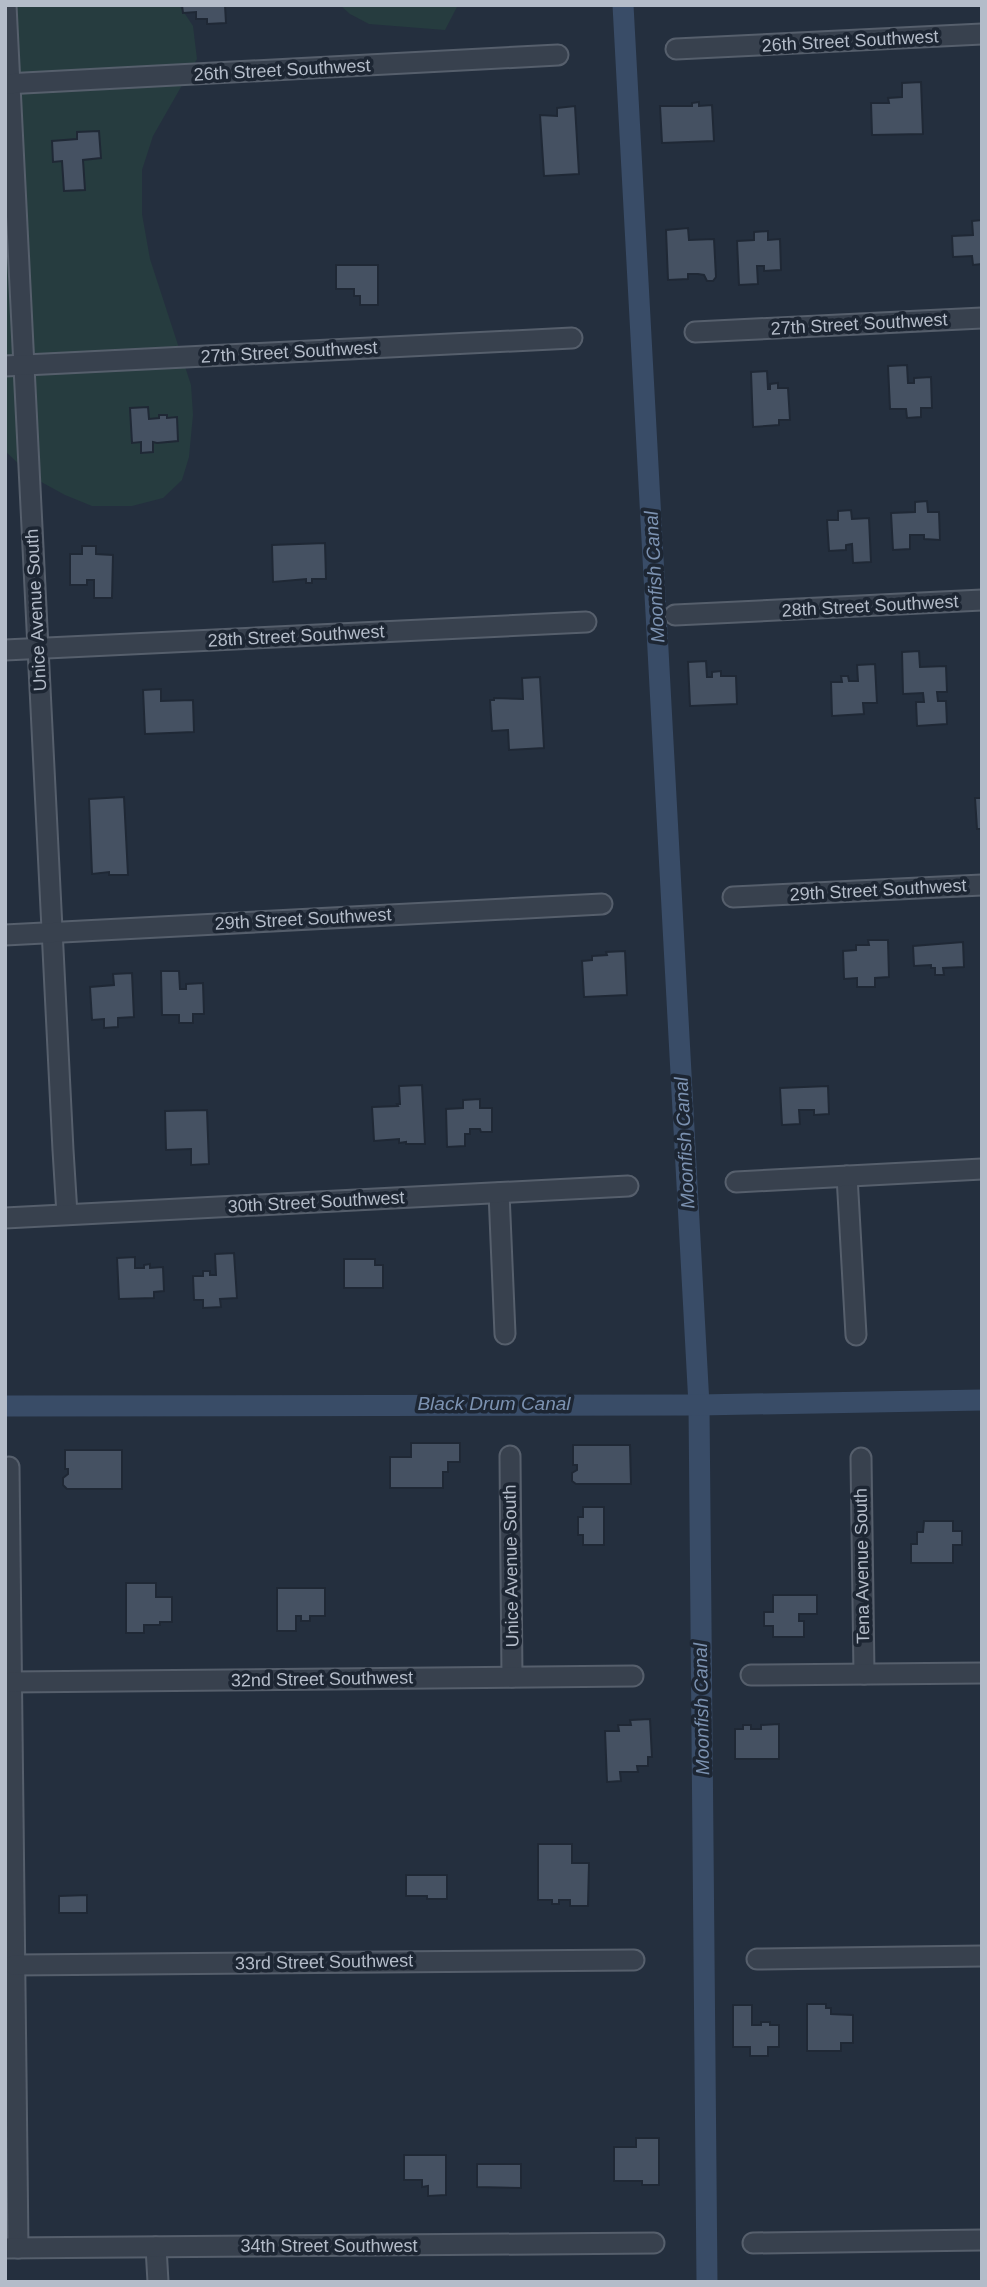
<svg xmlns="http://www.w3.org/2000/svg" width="987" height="2287" font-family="Arial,sans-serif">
  <rect width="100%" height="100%" fill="#242f3e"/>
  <g fill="#263c3f">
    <polygon points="5,5 179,5 193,26 197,59 153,136 142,170 142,214 150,259 191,385 193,415 189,457 182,480 163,498 132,506 92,506 65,495 34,478 5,451"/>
    <polygon points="340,5 458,5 445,30 369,24 350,14"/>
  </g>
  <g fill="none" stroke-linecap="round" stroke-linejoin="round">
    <g stroke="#394c67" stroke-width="21">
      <polyline points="623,5 699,1405 707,2282"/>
      <polyline points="5,1406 699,1405 982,1400"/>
    </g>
  </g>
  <g fill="#455162" stroke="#1f2835" stroke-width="2">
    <polygon points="182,5 225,5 226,23 207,24 207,19 196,19 196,12 183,13"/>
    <polygon points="921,82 923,134 872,135 871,103 889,103 888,98 902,97 902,83"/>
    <polygon points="699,102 699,106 712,105 714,141 662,143 660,106 692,106 692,103"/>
    <polygon points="575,106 579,174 544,176 540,115 557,116 557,108"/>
    <polygon points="99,131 101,158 83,160 85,190 64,191 62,161 53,162 52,141 77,139 77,132"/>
    <polygon points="982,220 982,264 973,265 972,256 953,257 952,236 973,235 972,221"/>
    <polygon points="688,228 689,240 714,239 716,277 713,281 707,281 704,275 698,274 688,274 688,279 668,280 666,230"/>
    <polygon points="768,231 768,240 780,239 781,270 764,271 764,266 757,266 758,284 739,285 737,241 754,240 754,232"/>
    <polygon points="336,265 378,265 378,305 360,305 360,296 354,296 354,289 336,289"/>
    <polygon points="907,365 908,383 914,383 914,378 931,377 932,408 921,408 921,417 907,418 906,409 890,409 888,366"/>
    <polygon points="767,371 768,389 770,389 770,384 778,383 778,388 788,388 790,420 779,420 779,425 753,427 751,372"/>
    <polygon points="148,407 149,419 159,418 159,415 167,415 167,418 177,417 178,441 157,443 153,442 153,452 141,453 141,442 132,443 130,408"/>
    <polygon points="927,501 928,512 939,512 940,540 924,539 924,535 910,535 910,549 893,550 891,513 915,512 915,502"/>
    <polygon points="851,510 852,519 869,518 871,562 853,563 852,544 846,545 846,550 829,551 827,520 838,520 838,511"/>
    <polygon points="325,543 326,579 312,579 312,583 306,583 306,579 273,582 272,545"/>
    <polygon points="82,546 96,546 96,554 113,555 112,598 94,598 94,580 87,580 87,585 70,585 70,554 82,554"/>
    <polygon points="919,651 920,667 946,666 947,692 937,692 938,701 946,701 947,724 917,726 916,702 924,702 923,693 903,694 902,652"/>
    <polygon points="706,661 707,677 712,677 712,672 721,671 721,676 736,676 737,704 690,706 688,662"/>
    <polygon points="875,664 877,703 863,703 864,714 832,716 831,682 842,682 841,676 848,676 849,681 858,681 857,665"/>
    <polygon points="540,677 544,748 509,750 508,730 492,731 490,700 494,700 494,698 523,699 522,678"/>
    <polygon points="161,689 161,701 193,700 194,732 145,734 143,690"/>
    <polygon points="124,797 128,875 109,875 109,872 92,874 89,799"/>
    <polygon points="975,798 982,798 982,829 977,829"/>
    <polygon points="868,940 888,940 889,977 875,978 875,987 857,987 857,978 844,979 843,951 856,950 856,945 869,945"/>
    <polygon points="963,942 964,967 943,968 944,975 935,975 935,968 931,968 931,965 914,966 913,946"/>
    <polygon points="625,951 627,995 584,997 582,961 592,960 592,956 607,955 606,952"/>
    <polygon points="161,971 179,971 180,989 186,989 186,984 203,983 204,1014 193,1014 193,1023 179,1023 179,1015 162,1015"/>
    <polygon points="132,973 134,1017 118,1018 118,1027 104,1028 104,1019 92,1020 90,987 114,985 113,974"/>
    <polygon points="422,1085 425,1144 406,1144 406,1142 399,1143 399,1139 374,1141 372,1107 398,1106 397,1104 400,1104 399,1086"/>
    <polygon points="828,1086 829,1114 814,1115 814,1110 799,1110 800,1124 782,1125 780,1088"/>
    <polygon points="480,1099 480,1108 492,1108 492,1132 481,1132 480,1129 470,1129 470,1134 465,1134 465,1146 447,1147 446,1109 463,1108 463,1100"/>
    <polygon points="207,1110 209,1164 191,1165 191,1149 166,1150 165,1111"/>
    <polygon points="234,1253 237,1298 220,1299 221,1307 203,1308 203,1300 194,1300 193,1276 203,1276 203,1271 210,1271 210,1275 216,1275 215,1254"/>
    <polygon points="135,1257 135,1268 144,1268 144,1265 150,1264 150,1268 163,1267 164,1291 154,1292 154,1298 119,1299 117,1258"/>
    <polygon points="344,1259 375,1259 375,1265 383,1265 383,1288 344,1288"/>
    <polygon points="411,1443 460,1443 460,1462 448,1462 448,1472 443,1472 443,1488 390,1488 390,1457 411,1457"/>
    <polygon points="573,1445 630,1445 631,1484 576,1484 572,1481 572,1473 577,1470 577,1465 573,1465"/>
    <polygon points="65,1450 122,1450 122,1489 67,1489 63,1485 63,1478 68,1474 68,1469 65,1469"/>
    <polygon points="583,1507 604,1507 604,1545 583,1545 583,1535 578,1535 578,1517 583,1517"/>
    <polygon points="924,1521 953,1521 953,1531 962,1531 962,1545 953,1545 953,1563 911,1563 911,1544 917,1544 917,1532 923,1532"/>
    <polygon points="126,1583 156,1583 156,1597 172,1597 172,1622 160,1622 160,1625 144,1625 144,1633 126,1633"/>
    <polygon points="277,1588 325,1588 325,1616 310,1616 310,1621 301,1621 301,1616 296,1616 296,1631 277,1631"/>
    <polygon points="773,1595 817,1595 817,1614 799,1614 799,1621 804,1621 804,1637 773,1637 773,1626 764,1626 764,1612 773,1612"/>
    <polygon points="650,1719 652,1757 648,1757 648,1766 637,1766 638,1772 620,1772 621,1781 607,1782 605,1731 619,1731 618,1725 631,1725 630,1720"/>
    <polygon points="779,1724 779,1759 735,1759 735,1729 743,1729 743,1725 751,1725 751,1729 761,1729 761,1725"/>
    <polygon points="538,1844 572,1844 572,1863 589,1863 588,1906 570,1906 570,1900 559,1900 559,1904 552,1904 552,1900 538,1900"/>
    <polygon points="406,1875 447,1875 447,1899 427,1899 427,1896 406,1896"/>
    <polygon points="87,1895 87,1913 59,1913 59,1896"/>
    <polygon points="807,2004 826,2004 826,2008 831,2008 831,2014 853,2015 853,2043 841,2043 841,2051 807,2051"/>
    <polygon points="733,2005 752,2005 752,2025 761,2025 761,2022 770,2022 770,2025 779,2025 779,2047 768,2047 768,2056 750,2056 750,2047 733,2047"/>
    <polygon points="636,2138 659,2138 659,2185 642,2185 642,2181 614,2181 614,2147 636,2147"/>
    <polygon points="404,2155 446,2155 446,2195 428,2196 428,2186 422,2187 422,2180 404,2180"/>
    <polygon points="477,2164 521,2164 521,2188 477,2187"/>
  </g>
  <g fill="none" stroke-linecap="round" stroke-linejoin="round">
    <g stroke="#565f6c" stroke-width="23">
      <g id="minor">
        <polyline points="6,5 63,1150 67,1214"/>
        <polyline points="676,49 982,34"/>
        <polyline points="5,84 558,55"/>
        <polyline points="695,332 982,318"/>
        <polyline points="5,366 572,338"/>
        <polyline points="675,615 982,600"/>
        <polyline points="5,650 586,622"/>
        <polyline points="733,897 982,885"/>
        <polyline points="5,935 602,904"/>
        <polyline points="847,1176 856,1335"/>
        <polyline points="736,1182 982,1169"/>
        <polyline points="499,1193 505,1334"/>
        <polyline points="5,1218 628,1186"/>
        <polyline points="510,1456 512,1677"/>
        <polyline points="861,1458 864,1674"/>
        <polyline points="9,1467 18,2248"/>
        <polyline points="751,1675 982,1673"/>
        <polyline points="11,1682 633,1676"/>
        <polyline points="757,1959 982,1956"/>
        <polyline points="14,1965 634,1960"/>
        <polyline points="753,2243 982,2240"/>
        <polyline points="156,2247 158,2282"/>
        <polyline points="6,2248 654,2243"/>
      </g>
    </g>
    <use href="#minor" stroke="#38414e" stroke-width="19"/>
  </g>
  <g text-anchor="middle" stroke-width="7" stroke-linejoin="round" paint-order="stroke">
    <g font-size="18" fill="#b4bcc9" stroke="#1d2633">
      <text transform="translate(850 41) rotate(-3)" y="6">26th Street Southwest</text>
      <text transform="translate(282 70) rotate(-3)" y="6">26th Street Southwest</text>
      <text transform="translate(859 324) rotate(-3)" y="6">27th Street Southwest</text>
      <text transform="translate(289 352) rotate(-3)" y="6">27th Street Southwest</text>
      <text transform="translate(870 606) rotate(-3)" y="6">28th Street Southwest</text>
      <text transform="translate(36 610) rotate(-93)" y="6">Unice Avenue South</text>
      <text transform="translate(296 636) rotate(-3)" y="6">28th Street Southwest</text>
      <text transform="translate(878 890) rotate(-3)" y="6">29th Street Southwest</text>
      <text transform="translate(303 919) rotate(-3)" y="6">29th Street Southwest</text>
      <text transform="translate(316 1202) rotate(-3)" y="6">30th Street Southwest</text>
      <text transform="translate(511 1566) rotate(-91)" y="6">Unice Avenue South</text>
      <text transform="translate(862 1566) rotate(-91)" y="6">Tena Avenue South</text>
      <text transform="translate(322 1679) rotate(-1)" y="6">32nd Street Southwest</text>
      <text transform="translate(324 1962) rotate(-1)" y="6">33rd Street Southwest</text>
      <text x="329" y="2252">34th Street Southwest</text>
    </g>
    <g font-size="19" font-style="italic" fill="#7c92b1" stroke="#1d2633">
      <text transform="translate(654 577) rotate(-93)" y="7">Moonfish Canal</text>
      <text transform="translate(684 1143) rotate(-93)" y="7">Moonfish Canal</text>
      <text x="494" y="1410">Black Drum Canal</text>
      <text transform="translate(701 1709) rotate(-91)" y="7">Moonfish Canal</text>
    </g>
  </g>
  <rect width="987" height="2287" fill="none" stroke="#b4bcc9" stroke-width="14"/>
</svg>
